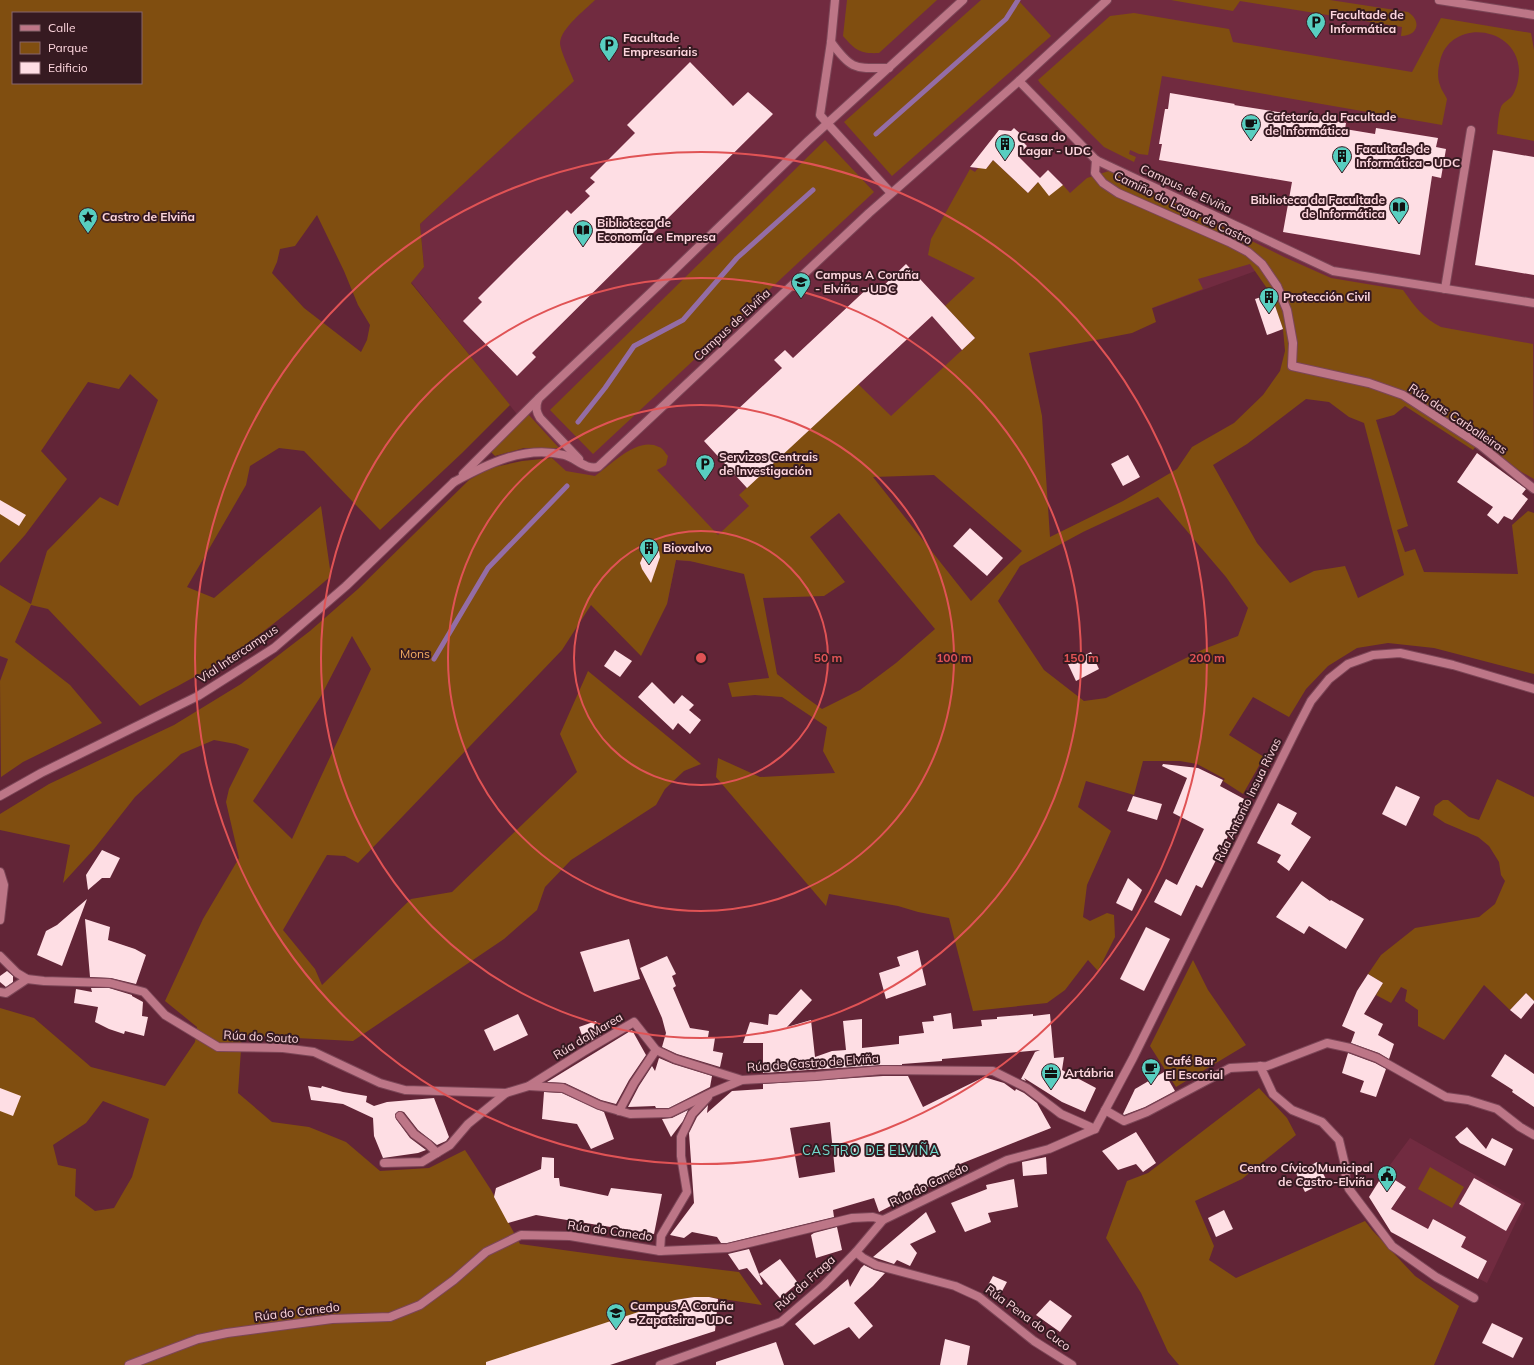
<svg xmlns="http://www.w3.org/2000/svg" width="1534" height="1365" font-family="Mulish,sans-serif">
  <rect width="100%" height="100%" fill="#622537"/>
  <g fill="#712b40">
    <polygon points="566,0 1534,0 1534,493 1283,261 988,368 764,569 676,560 667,604 565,471 552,458 411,282 424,267 420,224 545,107"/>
    <polygon points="1410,1138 1525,1203 1487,1283 1392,1232 1384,1221 1406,1187 1384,1173"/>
  </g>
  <g fill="#804e10" fill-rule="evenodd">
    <path d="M0 0H595C585 10 561 28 560 43 560 50 571 73 574 81L420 224 424 267 411 283 510 405 462 453 380 530 304 451 279 448 250 466 246 485 187 587 214 598 321 506 331 576C294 608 257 639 215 665 191 680 165 692 140 706L48 609 31 605 15 642 70 685 102 723 23 762 1 777 0 681 8 659 0 656V585L31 604 47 551 100 497 118 506 158 400 130 374 119 389 88 382 41 451 67 479 25 535 0 563ZM13 13H141V83H13ZM317 215 344 271 358 305 370 325 367 340 361 352 304 308 272 273 277 262 280 249 295 246Z"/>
    <path d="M847 0H937L879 53C860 54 855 50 843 36Z"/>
    <polygon points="981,0 1018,0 1051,36 892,176 844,122"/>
    <path d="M1171 0H1330L1408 12C1422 21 1418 36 1401 36L1402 27 1240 1 1233 11Z"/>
    <path d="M1134 13 1229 29 1233 42 1412 72 1441 18 1531 33 1534 50V141L1497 134C1498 126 1498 115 1501 107 1503 102 1509 100 1512 96 1517 89 1519 78 1519 70 1517 25 1450 18 1440 61 1438 69 1437 77 1440 85 1441 90 1445 94 1447 99L1442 125 1162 76 1148 155 1139 154 1130 150 1129 154 1136 157 1134 162 1104 147 1040 83 1038 80 1110 16Z"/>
    <polygon points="825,140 874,192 593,454 550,410"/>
    <path d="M993 160 1028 193 1038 182 1063 185 1070 193 1087 178 1109 171 1284 257 1331 278 1403 290C1415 307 1423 318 1441 327L1533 344 1534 479 1520 471 1481 440 1473 450 1405 406 1394 415 1376 420 1408 526 1397 530 1405 552 1415 549 1424 572 1518 574 1512 525 1528 511 1534 513V674L1434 648 1388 643 1357 648 1328 666 1306 689 1289 717 1253 697 1229 735 1264 757 1243 794 1223 781 1225 779 1197 764 1180 761H1143L1134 795 1086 781 1078 807 1111 831 1087 885 1083 917 1090 921 1107 913 1114 915 1115 937 1098 971 1088 960 1065 990 1047 1003 973 1011 949 918 918 912 898 906 829 894 826 906 716 777 718 758 760 777 835 773 823 751 827 727 782 697 755 695 732 697 728 683 769 678 744 574 690 561 676 560 667 604 641 656 591 605 562 650 358 863 345 856 327 855 283 930 315 969 322 985 411 899 452 892 577 772 560 734 588 671 701 764 684 771 665 789 656 805 571 860 545 887 537 910 504 939 353 1041 242 1035 238 1093 272 1122 309 1127 346 1142 380 1171 429 1168 465 1150 491 1190 520 1244 621 1258 739 1272 762 1305 709 1297H694L675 1300 501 1365H0V1008L34 1018 91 1067 165 1086 195 1042 197 1027 165 1001 203 919 239 858 226 802 229 789 249 749 236 744 214 740 181 754 135 797 94 849 63 883 70 845 0 830V814L49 784 174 725 241 684 310 631 358 589 469 480 490 468 522 461 552 458 566 471 595 476C612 464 638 436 659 447 663 448 665 453 668 456L666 465 657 470 718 535 749 506 739 495 858 384 891 416 975 338 945 306 975 278 928 255 931 239 970 169 975 172 978 168H987ZM1250 264 1271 294 1283 329 1285 351 1280 371 1263 395 1234 423 1192 447 1177 469 1123 501 1050 537 1042 416 1029 353 1132 333 1156 322 1152 308 1203 289 1198 279ZM1306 399 1329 402 1349 417 1364 423 1404 575 1358 598 1345 566 1314 571 1290 583 1257 543 1213 465 1247 444ZM934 475 1022 551 971 601 873 477ZM1158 497 1226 577 1248 608 1238 636 1204 649 1106 698 1084 701 1044 670 998 601 1020 566 1083 532ZM839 513 935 629 896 663 860 690 822 709 804 696 777 674 763 598 824 596 845 582 810 537ZM352 636 371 669 292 839 253 801 321 696ZM103 1101 149 1119 132 1177 114 1208 95 1211 75 1196 76 1169 58 1165 53 1145 86 1123Z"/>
    <polygon points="528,414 559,448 524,448 495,456 491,452 492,449"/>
    <polygon points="1497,779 1534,797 1534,1001 1526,993 1510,1010 1484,985 1444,1040 1418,1026 1418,1010 1405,1001 1407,990 1401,987 1391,1003 1376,995 1383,983 1368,974 1381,955 1415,928 1479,917 1495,904 1505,881 1501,875 1499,862 1489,846 1478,837 1445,823 1433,815 1435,806 1443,800 1448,800 1469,817 1479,820"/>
    <polygon points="1193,960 1208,990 1246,1045 1176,1087 1150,1046"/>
    <polygon points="1259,1088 1287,1118 1296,1135 1242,1179 1195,1201 1214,1246 1209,1260 1236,1278 1365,1221 1372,1230 1415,1276 1459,1306 1434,1365 1179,1365 1168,1352 1141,1293 1106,1238 1127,1181 1148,1173"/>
    <polygon points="1430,1167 1464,1187 1452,1208 1418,1189"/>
  </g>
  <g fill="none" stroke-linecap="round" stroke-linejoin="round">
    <g stroke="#946da6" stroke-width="5">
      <polyline points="876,134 1006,19 1018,0"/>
      <polyline points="578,422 605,388 634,346 683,320 737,258 813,190"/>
      <polyline points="434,659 488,568 567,486"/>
    </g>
  </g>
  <g fill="#fedee4" fill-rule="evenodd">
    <polygon points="690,62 733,106 748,92 773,114 532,353 536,357 517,376 463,321 482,302 478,298 514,262 567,210 571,214 590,196 585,191 595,182 590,178 635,133 627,125"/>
    <polygon points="1170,93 1235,104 1234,105 1346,123 1345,129 1375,134 1376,128 1438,138 1436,147 1446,149 1441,178 1432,176 1420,255 1283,232 1292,182 1159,160 1162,144 1159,144 1165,109 1168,109"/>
    <polygon points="1014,128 1027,140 1024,143 1027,146 1018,156 1040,178 1048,170 1063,185 1049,196 1038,182 1028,193 993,160 986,169 970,167 999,130 1011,131"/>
    <polygon points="1493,150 1534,157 1534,275 1475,265"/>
    <polygon points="906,264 975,338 962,350 932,316 747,488 704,441 782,368 774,360 785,350 793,358 871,285 877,292"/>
    <polygon points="1271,294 1283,329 1267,335 1255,299"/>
    <polygon points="1477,453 1526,489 1522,494 1528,499 1512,520 1504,516 1498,524 1487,515 1493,507 1457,482"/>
    <polygon points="1128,455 1140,477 1123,486 1111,464"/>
    <polygon points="0,500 26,515 19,526 0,514"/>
    <polygon points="970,528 1003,558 987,576 953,546"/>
    <polygon points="649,551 659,551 660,557 651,583 642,569 640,563 643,556"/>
    <polygon points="615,650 632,661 620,677 604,666"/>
    <polygon points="1091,652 1099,669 1076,681 1068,664"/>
    <polygon points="652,682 674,704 682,695 694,705 689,710 701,720 690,734 678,723 673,730 638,697"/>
    <polygon points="1163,764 1198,768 1223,780 1220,786 1246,800 1202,888 1196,885 1181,916 1154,902 1166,879 1177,885 1204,829 1173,813 1187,778 1162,766"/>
    <polygon points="1396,786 1420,797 1406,826 1382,814"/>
    <polygon points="1133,796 1162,804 1157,820 1127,811"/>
    <polygon points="1278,803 1297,813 1291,824 1311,837 1289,871 1277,862 1281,855 1257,843"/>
    <polygon points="102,850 120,858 110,878 102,878 88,890 86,875"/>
    <polygon points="1128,878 1142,890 1132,911 1116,903"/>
    <polygon points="1302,881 1330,901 1331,900 1364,919 1346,949 1309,926 1304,934 1276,917"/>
    <polygon points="87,899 62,966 37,955 46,931 57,925"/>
    <polygon points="85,919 110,927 108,940 135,949 146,955 136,984 111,978 90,977"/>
    <polygon points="1146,927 1170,939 1144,991 1120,979"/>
    <polygon points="629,939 640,979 594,992 580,952"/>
    <polygon points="918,950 926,985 886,999 879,973 900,966 897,957"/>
    <polygon points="667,956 676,974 672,976 676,986 673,988 690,1028 709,1031 708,1037 715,1038 713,1051 723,1053 720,1067 677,1054 662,1047 666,1033 662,1018 640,968"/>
    <polygon points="7,971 13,976 13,982 6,987 0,982 0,976"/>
    <polygon points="1368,974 1383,983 1364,1014 1383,1024 1378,1035 1394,1044 1389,1059 1379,1053 1351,1043 1355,1032 1342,1026 1357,991"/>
    <polygon points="91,988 109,988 132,995 132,996 143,1002 142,1016 148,1017 144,1036 125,1031 124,1034 109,1029 95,1022 98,1007 74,1003 76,989 92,992"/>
    <polygon points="801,989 812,1000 787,1027 811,1020 815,1057 832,1051 846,1050 843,1021 862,1019 862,1048 899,1044 899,1036 924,1033 922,1022 934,1021 933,1016 951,1013 953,1029 982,1026 981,1020 997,1019 997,1017 1033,1014 1033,1016 1050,1014 1054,1058 1064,1057 1062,1070 1096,1088 1085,1112 1062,1102 1024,1078 1026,1081 1021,1079 1035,1052 1040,1050 942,1059 942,1061 902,1064 902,1065 883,1065 763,1073 763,1043 743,1043 750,1022 768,1025 769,1014 777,1015"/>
    <polygon points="1526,993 1534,1001 1534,1003 1521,1019 1510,1010"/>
    <polygon points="518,1014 528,1035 494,1051 484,1030"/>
    <polygon points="596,1021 601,1035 585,1044 579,1027"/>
    <polygon points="632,1030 646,1055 629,1080 616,1104 601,1100 565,1083 547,1082"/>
    <polygon points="1348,1053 1375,1063 1386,1069 1376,1097 1360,1092 1364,1081 1342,1073"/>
    <polygon points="1505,1054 1534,1074 1534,1107 1512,1092 1513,1090 1491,1076"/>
    <polygon points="659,1058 673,1064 712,1076 710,1087 669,1108 656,1108 655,1106 628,1107 639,1086 652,1066 655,1071"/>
    <polygon points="1164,1072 1175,1091 1145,1107 1124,1115 1123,1114 1135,1089"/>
    <path d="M883 1076H908L923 1107 984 1077 1004 1083 1015 1091 1016 1089 1024 1093 1037 1103 1051 1128 955 1166 957 1172 879 1212 874 1198 833 1210 834 1217 727 1243H721L717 1237 692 1232 684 1238 670 1235 694 1203 689 1133 697 1117 708 1105 707 1113 732 1091 763 1089V1084ZM830 1122 835 1172 799 1178 790 1128Z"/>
    <polygon points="308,1086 321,1088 322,1086 343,1092 367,1096 366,1102 374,1106 387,1102 434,1098 449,1137 446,1141 437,1145 418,1130 404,1112 399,1111 395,1114 396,1119 410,1138 426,1150 418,1153 383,1158 374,1136 373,1118 343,1104 311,1100"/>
    <polygon points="0,1088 21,1096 13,1116 0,1111"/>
    <polygon points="544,1092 562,1093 604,1112 614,1139 591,1149 577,1124 542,1119"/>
    <polygon points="688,1110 683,1121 671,1137 662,1119 672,1118"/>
    <polygon points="1467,1127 1486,1149 1492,1138 1513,1149 1505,1166 1460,1143 1455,1137"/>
    <polygon points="1136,1132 1156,1163 1143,1172 1136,1164 1118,1170 1102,1151"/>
    <polygon points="542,1157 554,1158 554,1178 559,1178 560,1186 608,1196 611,1188 662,1194 654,1234 536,1215 508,1223 494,1197 496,1188 541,1169"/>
    <polygon points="1046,1157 1047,1174 1023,1176 1022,1162"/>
    <polygon points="1317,1162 1327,1181 1305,1192 1296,1173"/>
    <polygon points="1384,1173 1406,1187 1391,1209 1428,1229 1433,1219 1466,1237 1461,1247 1487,1261 1478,1279 1391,1232 1369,1197"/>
    <polygon points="1474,1178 1521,1204 1506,1231 1459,1204"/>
    <polygon points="1014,1179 1018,1207 988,1213 991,1222 965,1232 951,1203 987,1189 986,1185"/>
    <polygon points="1224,1210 1233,1229 1216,1237 1208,1218"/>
    <polygon points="926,1212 936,1232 910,1244 917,1253 910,1266 897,1260 894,1264 873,1257"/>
    <polygon points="837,1227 842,1250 816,1258 811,1235 814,1233"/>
    <polygon points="749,1249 763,1284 761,1285 747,1268 739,1270 728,1254"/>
    <polygon points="780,1259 798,1283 780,1298 759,1274"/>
    <polygon points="864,1265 874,1270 885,1273 873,1286 854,1303 873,1326 859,1339 849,1327 814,1345 795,1324 848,1279 850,1287 861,1268"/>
    <polygon points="993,1276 1007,1282 1000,1295 987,1287"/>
    <polygon points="694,1297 709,1297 718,1299 715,1331 610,1365 486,1365 486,1362 675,1300"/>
    <polygon points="1050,1300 1072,1316 1060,1332 1036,1315"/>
    <polygon points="1492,1323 1523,1338 1513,1358 1482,1343"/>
    <polygon points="945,1339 970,1346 967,1365 940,1365"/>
    <polygon points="776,1342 784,1365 716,1365 716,1362"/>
  </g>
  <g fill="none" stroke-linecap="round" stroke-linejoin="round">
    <g stroke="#7c4657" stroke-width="10">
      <g id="pedestrian">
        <polyline points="1445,289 1471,130"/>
        <polyline points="619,1111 634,1083 656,1050"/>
      </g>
    </g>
    <g stroke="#7c4657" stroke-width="10">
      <g id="minor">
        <polyline points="835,0 831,42 820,115 827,123 891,193"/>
        <polyline points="1439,0 1534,15"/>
        <path d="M831 42C852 71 855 68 889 68"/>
        <polyline points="1019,81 1096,160 1333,271 1534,303"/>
        <polyline points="1096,160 1095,173 1103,183 1118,193 1229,242 1248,252 1262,264 1277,286 1287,310 1293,343 1292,366 1369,383 1403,395 1480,445 1534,489"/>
        <path d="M538 400C535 407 536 412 540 418L579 459"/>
        <polyline points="463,474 538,399 662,282 808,141 963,0"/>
        <path d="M454 482C487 464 525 445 564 455 576 458 585 470 598 467L869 213 1019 81 1107 0"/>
        <polyline points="0,872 4,885 0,920"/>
        <polyline points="0,956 17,973 27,979 44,981 110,983 144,992 165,1015 218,1047 283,1048 314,1052 380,1083 405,1090 506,1093 529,1086 583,1052 634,1022 656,1050 675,1059 742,1080"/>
        <polyline points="0,992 6,993 27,979"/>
        <polyline points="1260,1066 1273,1094 1292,1110 1322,1122 1339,1140 1345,1165 1346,1181 1349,1189 1392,1246 1436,1277 1474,1298"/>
        <polyline points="529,1086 563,1088 599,1105 630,1114 670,1113 711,1093 742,1080 816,1076 883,1070 993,1071 1027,1088 1061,1114 1095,1129"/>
        <polyline points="1105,1110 1124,1121 1147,1112 1230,1068 1267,1066 1327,1043 1350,1048 1377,1058 1446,1097 1468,1100 1497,1109 1520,1127 1534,1135"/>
        <polyline points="400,1116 414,1134 428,1144 437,1153"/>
        <polyline points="1095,1129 1133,1058 1298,726 1311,701 1329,679 1348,664 1373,655 1400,653 1453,665 1534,689"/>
        <polyline points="384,1163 422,1162 450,1145 468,1124 506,1093"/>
        <polyline points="660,1251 661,1236 687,1192 681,1156 681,1137 692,1114 708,1097"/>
        <polyline points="856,1252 863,1258 876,1265 955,1286 979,1297 1034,1341 1072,1365"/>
        <polyline points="129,1365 198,1339 227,1333 332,1319 390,1317 420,1305 454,1280 486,1252 521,1235 570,1236 660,1251 728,1248 852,1218 873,1217 883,1220 1007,1160 1049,1149 1095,1129"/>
        <polyline points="660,1365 781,1322 824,1285 856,1252 883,1220"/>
      </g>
    </g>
    <g stroke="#7c4657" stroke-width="10">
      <polyline id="tertiary" points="0,796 41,773 198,696 274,648 346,586 454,482"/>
    </g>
    <use href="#pedestrian" stroke="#bd7687" stroke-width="8"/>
    <use href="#minor" stroke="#bd7687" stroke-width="8"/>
    <use href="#tertiary" stroke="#bd7687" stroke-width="8"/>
  </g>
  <g fill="none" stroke="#e05355" stroke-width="2">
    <circle cx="701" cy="658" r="127"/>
    <circle cx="701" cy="658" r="253"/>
    <circle cx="701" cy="658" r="380"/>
    <circle cx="701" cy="658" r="506"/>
  </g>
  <defs>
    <g id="parking-pin" transform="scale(1)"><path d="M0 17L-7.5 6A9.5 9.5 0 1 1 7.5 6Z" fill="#58cec0" stroke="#361a21"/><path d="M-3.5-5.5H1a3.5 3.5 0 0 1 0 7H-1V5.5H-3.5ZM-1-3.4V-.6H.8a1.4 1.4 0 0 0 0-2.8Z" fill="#111"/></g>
    <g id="cafe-pin" transform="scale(1)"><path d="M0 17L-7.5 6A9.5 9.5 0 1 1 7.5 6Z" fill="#58cec0" stroke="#361a21"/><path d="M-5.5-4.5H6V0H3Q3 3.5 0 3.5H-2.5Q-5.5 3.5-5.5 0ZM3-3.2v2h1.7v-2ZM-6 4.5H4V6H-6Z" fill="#111"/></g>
    <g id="building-pin" transform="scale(1)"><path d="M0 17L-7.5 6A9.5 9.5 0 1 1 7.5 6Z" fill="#58cec0" stroke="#361a21"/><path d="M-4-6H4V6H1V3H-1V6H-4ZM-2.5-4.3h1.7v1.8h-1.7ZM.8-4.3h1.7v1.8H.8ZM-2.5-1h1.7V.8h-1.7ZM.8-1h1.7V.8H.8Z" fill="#111"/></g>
    <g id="library-pin" transform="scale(1)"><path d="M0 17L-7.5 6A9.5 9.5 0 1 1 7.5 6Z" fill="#58cec0" stroke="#361a21"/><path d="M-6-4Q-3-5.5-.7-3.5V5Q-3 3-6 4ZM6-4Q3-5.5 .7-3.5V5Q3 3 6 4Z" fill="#111"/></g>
    <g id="sight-pin" transform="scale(1)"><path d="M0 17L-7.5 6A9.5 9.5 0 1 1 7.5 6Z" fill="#58cec0" stroke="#361a21"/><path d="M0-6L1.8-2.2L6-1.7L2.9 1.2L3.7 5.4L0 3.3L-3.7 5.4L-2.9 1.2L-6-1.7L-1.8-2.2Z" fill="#111"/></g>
    <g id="university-pin" transform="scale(1)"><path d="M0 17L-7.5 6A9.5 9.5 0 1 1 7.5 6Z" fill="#58cec0" stroke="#361a21"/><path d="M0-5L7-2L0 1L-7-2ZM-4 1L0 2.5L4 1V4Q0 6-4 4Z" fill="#111"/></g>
    <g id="office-pin" transform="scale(1)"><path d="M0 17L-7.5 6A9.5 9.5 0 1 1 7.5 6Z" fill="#58cec0" stroke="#361a21"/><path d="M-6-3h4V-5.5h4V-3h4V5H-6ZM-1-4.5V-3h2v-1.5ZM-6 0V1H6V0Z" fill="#111"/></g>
    <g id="civic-pin" transform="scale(1)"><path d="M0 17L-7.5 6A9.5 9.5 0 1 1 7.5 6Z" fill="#58cec0" stroke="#361a21"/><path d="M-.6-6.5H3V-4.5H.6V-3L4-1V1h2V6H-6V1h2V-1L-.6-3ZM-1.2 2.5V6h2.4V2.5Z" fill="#111"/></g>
  </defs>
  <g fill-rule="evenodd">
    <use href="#parking-pin" x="1316" y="22"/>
    <use href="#parking-pin" x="609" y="45"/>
    <use href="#cafe-pin" x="1251" y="124"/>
    <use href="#building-pin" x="1005" y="144"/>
    <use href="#building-pin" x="1342" y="156"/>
    <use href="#library-pin" x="1399" y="207"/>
    <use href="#sight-pin" x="88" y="217"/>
    <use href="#library-pin" x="583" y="230"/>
    <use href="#university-pin" x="801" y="282"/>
    <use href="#building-pin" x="1269" y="297"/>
    <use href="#parking-pin" x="705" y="464"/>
    <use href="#building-pin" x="649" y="548"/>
    <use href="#cafe-pin" x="1151" y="1068"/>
    <use href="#office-pin" x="1051" y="1073"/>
    <use href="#civic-pin" x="1387" y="1175"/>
    <use href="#university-pin" x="616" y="1313"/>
  </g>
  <g text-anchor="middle" stroke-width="4" stroke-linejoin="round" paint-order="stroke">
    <g font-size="12" font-weight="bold" fill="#fdd5dd" stroke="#361a21" text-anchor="start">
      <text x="1330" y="19">Facultade de<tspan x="1330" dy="14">Informática</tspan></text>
      <text x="623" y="42">Facultade<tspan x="623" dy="14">Empresariais</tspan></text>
      <text x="1265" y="121">Cafetaría da Facultade<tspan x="1265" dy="14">de Informática</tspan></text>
      <text x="1019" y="141">Casa do<tspan x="1019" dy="14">Lagar - UDC</tspan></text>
      <text x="1356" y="153">Facultade de<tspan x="1356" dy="14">Informática - UDC</tspan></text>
      <text x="1385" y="204" text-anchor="end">Biblioteca da Facultade<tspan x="1385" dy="14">de Informática</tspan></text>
      <text x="102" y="221">Castro de Elviña</text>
      <text x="597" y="227">Biblioteca de<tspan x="597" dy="14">Economía e Empresa</tspan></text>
      <text x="815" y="279">Campus A Coruña<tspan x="815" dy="14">- Elviña - UDC</tspan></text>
      <text x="1283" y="301">Protección Civil</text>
      <text x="719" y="461">Servizos Centrais<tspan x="719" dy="14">de Investigación</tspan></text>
      <text x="663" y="552">Biovalvo</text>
      <text x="1165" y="1065">Café Bar<tspan x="1165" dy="14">El Escorial</tspan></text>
      <text x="1065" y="1077">Artábria</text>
      <text x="1373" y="1172" text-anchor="end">Centro Cívico Municipal<tspan x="1373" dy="14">de Castro-Elviña</tspan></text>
      <text x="630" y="1310">Campus A Coruña<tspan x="630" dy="14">- Zapateira - UDC</tspan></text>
    </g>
    <g font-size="12" fill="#fdd5dd" stroke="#361a21">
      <text transform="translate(1186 189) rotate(25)" y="4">Campus de Elviña</text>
      <text transform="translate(1183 208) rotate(26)" y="4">Camiño do Lagar de Castro</text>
      <text transform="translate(732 325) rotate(-43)" y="4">Campus de Elviña</text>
      <text transform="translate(1458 419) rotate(34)" y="4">Rúa das Carballeiras</text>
      <text transform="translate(238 654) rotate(-34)" y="4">Vial Intercampus</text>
      <text transform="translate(1248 800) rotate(-64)" y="4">Rúa Antonio Insua Rivas</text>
      <text transform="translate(588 1036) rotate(-31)" y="4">Rúa da Marea</text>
      <text transform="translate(261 1037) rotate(3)" y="4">Rúa do Souto</text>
      <text transform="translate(813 1063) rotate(-4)" y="4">Rúa de Castro de Elviña</text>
      <text transform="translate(929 1185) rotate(-26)" y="4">Rúa do Canedo</text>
      <text transform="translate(610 1231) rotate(8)" y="4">Rúa do Canedo</text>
      <text transform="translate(805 1283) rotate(-42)" y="4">Rúa da Fraga</text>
      <text transform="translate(297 1312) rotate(-7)" y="4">Rúa do Canedo</text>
      <text transform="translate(1028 1318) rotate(36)" y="4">Rúa Pena do Cuco</text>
    </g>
    <g font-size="12" fill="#f6ad62" stroke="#361a21">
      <text x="415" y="658">Mons</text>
    </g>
    <g font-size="13" letter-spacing="1" fill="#70d9cc" stroke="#361a21">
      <text x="871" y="1155">CASTRO DE ELVIÑA</text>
    </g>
  </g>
  <circle cx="701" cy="658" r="6" fill="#e05355" stroke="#361a21" stroke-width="2"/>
  <g font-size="12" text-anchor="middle" font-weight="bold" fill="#e05355" stroke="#361a21" stroke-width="4" stroke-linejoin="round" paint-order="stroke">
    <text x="828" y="662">50 m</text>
    <text x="954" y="662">100 m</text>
    <text x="1081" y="662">150 m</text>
    <text x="1207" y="662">200 m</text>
  </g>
  <rect x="12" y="12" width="130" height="72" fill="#361a21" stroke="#86656c"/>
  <rect x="20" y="25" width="20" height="6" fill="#bd7687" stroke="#86656c"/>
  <text x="48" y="32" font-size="12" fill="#fdd5dd">Calle</text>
  <rect x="20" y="42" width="20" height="12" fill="#804e10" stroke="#86656c"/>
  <text x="48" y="52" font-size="12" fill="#fdd5dd">Parque</text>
  <rect x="20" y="62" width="20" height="12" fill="#fedee4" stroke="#86656c"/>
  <text x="48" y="72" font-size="12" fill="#fdd5dd">Edificio</text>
</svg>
